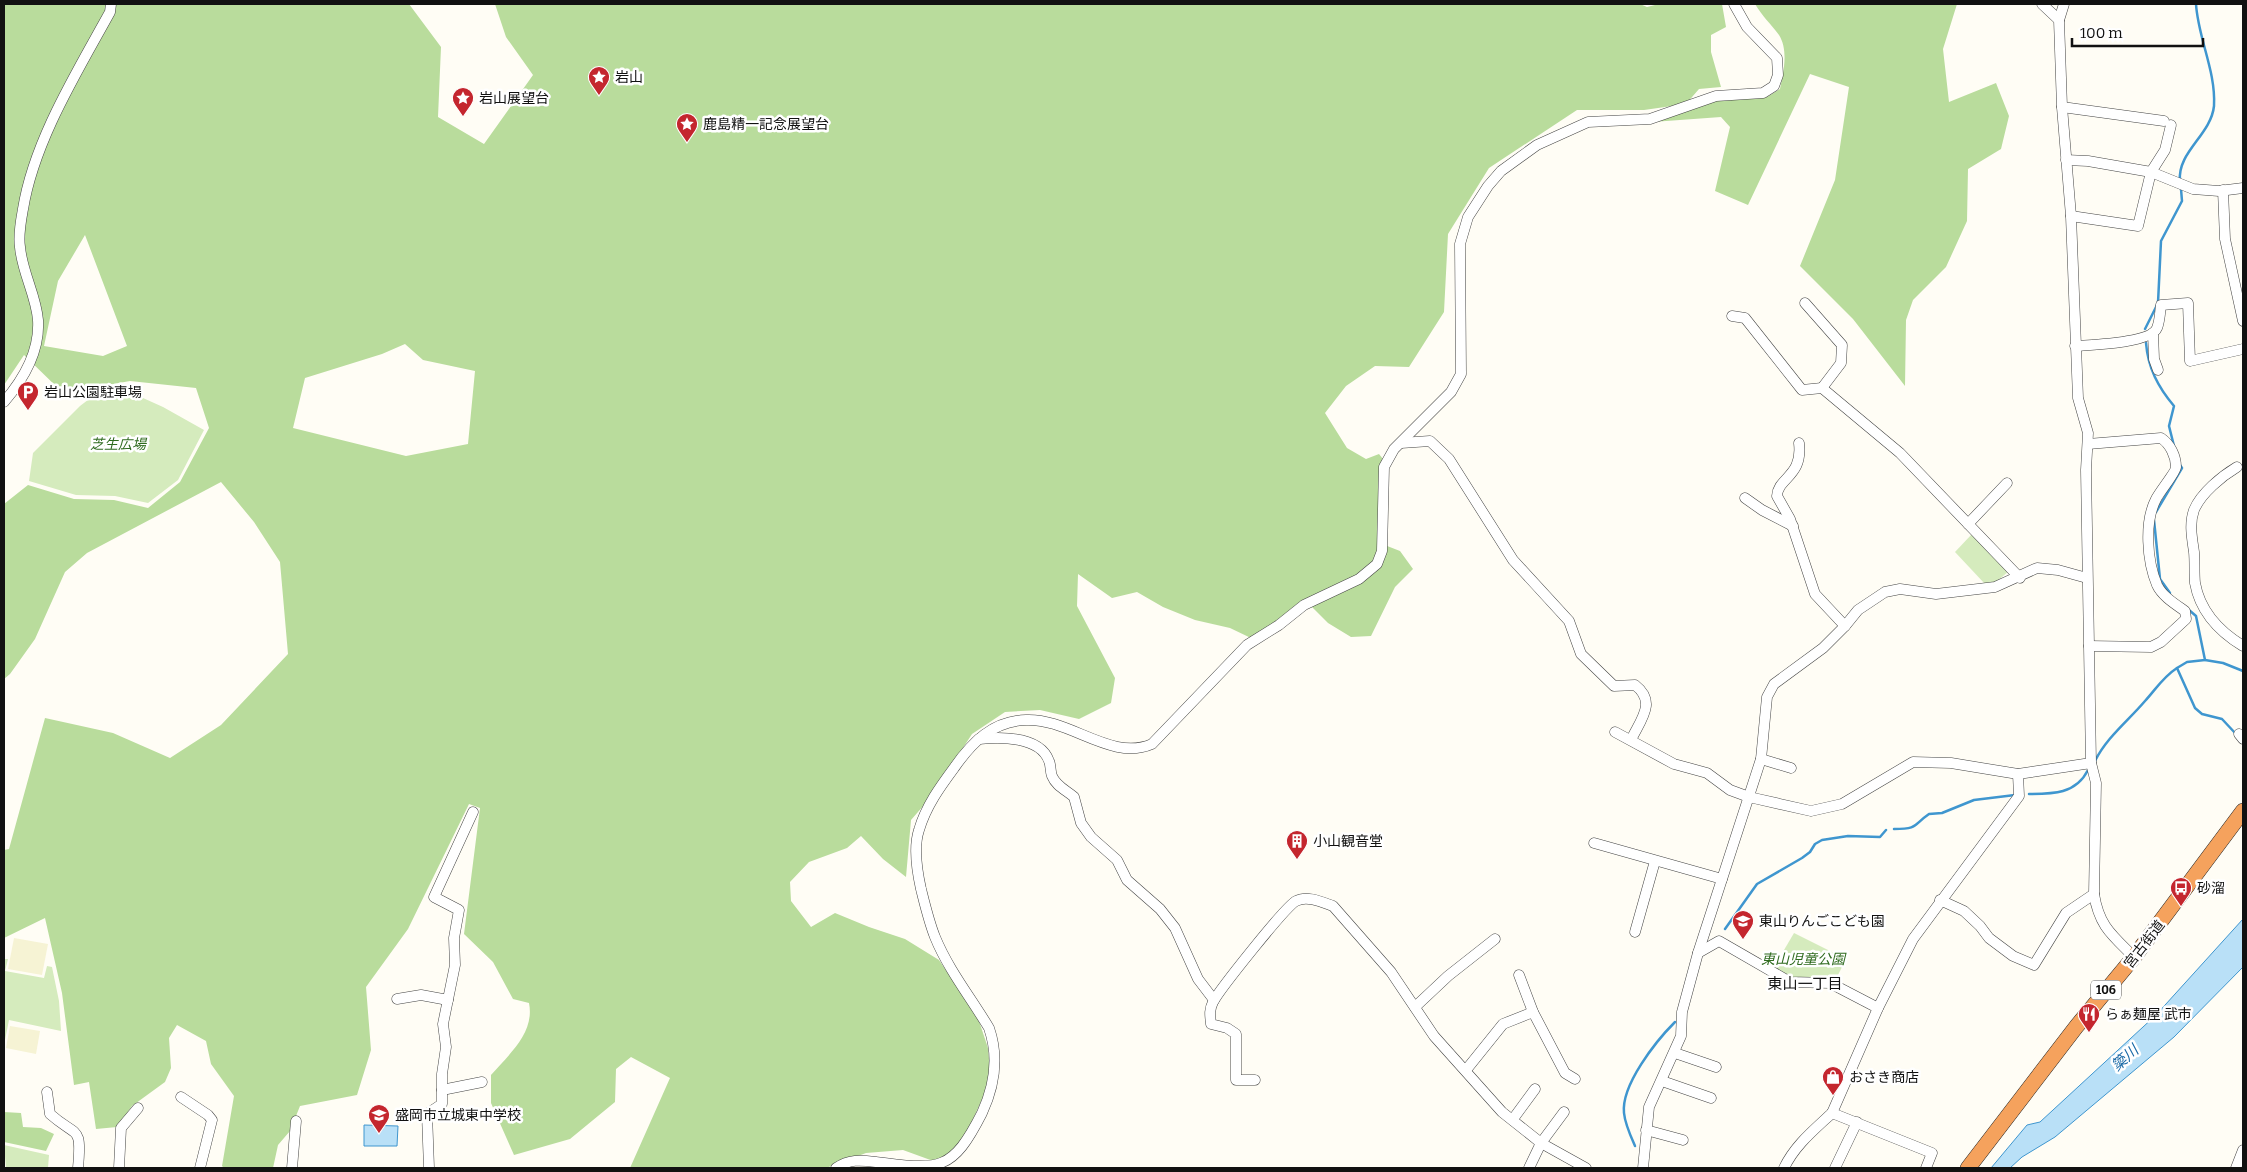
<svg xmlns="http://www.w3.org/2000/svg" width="2247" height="1172" font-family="Bitter,'Noto Sans JP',serif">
  <rect width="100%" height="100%" fill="#fffdf5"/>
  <g fill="#f6f3d4">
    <polygon points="14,938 48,944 42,975 8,969"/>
    <polygon points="10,1026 40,1031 36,1054 6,1048"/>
  </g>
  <g fill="#d5ebbd">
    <polygon points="123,389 163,407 204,430 178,480 148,503 115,496 76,495 29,481 33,453 80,406 101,390"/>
    <polygon points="1972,534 2009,571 1996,582 1985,584 1955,552"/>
    <polygon points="1794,933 1846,959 1835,981 1791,978 1774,967"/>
    <polygon points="4,959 8,959 5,971 44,978 47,966 52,967 59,1001 61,1031 9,1020 4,1045"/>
    <polygon points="4,1145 49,1155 48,1168 6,1168"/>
  </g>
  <g fill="#b9dc9c" fill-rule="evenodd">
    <path d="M4 4H409L441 47 438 117 484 144 533 75 506 37 495 4H1640L1647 7 1659 4H1722L1726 27 1711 35V52L1721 87 1699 89 1686 104 1644 110H1577L1489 168 1448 234 1444 312 1409 367 1375 366 1346 386 1325 413 1347 448 1366 459 1379 454 1387 464 1382 544 1400 551 1413 569 1395 587 1371 636 1351 637 1328 623 1308 603 1253 639 1230 628 1195 620 1163 607 1137 592 1112 598 1078 574 1077 606 1115 678 1111 703 1079 719 1040 710 1005 712 972 734 931 797 911 820 906 877 883 859 861 836 847 848 809 862 790 882 791 901 811 927 835 913 869 927 905 939 939 960 978 1018 988 1048 991 1080 960 1147 936 1162 903 1150 866 1153 826 1168H630L670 1078 631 1057 616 1069 615 1102 570 1139 514 1155 491 1103V1075C509 1054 535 1033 529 1003L513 999 493 962 464 934 480 808 469 804 408 929 366 987 371 1050 357 1095 300 1106 290 1131 278 1145 273 1168H224L222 1166 234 1096 211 1064 206 1041 177 1025 169 1038 171 1068 165 1082 132 1106 117 1127 96 1129 89 1082 74 1085 62 993 45 918 4 938V850L9 849 45 718 113 733 170 758 221 725 288 654 280 562 254 522 221 482 87 553 65 572 35 639 10 674 4 679V504L28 485 74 499 114 500 148 508 180 482 209 428 196 388 130 381 63 393 24 355 4 385ZM85 235 127 346 103 356 44 346 58 281ZM405 344 423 360 475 371 468 444 406 456 293 428 305 378 382 354Z"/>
    <path d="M1755 4H1957L1943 49 1949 102 1996 83 2009 116 2001 149 1968 169 1967 221 1946 267 1913 300 1906 320 1905 386 1853 319 1800 266 1835 180 1849 87 1810 74 1748 205 1715 191 1730 127 1721 117 1625 124 1715 100 1767 97 1780 89C1783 73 1789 51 1779 35 1771 24 1762 16 1755 4Z"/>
    <polygon points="4,1112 21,1113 23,1127 41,1128 54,1134 46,1151 4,1142"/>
  </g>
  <g fill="#b9e0f7" stroke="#3f96cf">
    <polygon points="2243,919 2243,967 2174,1037 2055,1137 2022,1157 2010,1168 1991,1168 2027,1125 2040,1122 2156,1015"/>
    <polygon points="364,1125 398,1126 397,1146 364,1146"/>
  </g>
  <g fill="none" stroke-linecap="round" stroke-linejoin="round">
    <g stroke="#3f96cf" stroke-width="2.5">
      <path d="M2180 181C2177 152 2211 135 2214 106 2216 71 2198 38 2196 4"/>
      <polyline points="2145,329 2158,303 2161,241 2182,201 2181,189"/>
      <path d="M2146 343C2148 368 2158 387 2174 406L2169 426 2174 446"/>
      <polyline points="2156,512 2182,468 2180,465"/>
      <polyline points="2154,520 2160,579 2170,593"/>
      <polyline points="2189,610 2196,616 2205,660 2187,662 2177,668 2195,708 2202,714 2222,719 2236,734"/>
      <polyline points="2205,660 2223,663 2243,671"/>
      <path d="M2095 761C2107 737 2128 721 2145 701 2156 689 2163 677 2177 668"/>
      <path d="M2029 794C2053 794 2076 794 2088 770"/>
      <path d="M1894 829C1919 829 1913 825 1929 814L1942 813 1974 800 2015 795"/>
      <polyline points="1725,929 1757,884 1802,858 1810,852 1815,844 1822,840 1848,836 1880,837 1886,830"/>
      <path d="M1635 1146C1631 1137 1625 1124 1624 1113 1621 1085 1656 1041 1675 1022"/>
    </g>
    <g stroke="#444" stroke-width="11">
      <g id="minor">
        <path d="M2042 4 2059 20 2062 107 2071 216 2078 398 2088 433 2086 470 2091 763 2096 783 2094 894C2099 926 2112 935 2134 957"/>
        <polyline points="2059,20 2064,4"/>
        <polyline points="2062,107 2164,121"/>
        <polyline points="2066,160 2088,161 2151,172 2193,189 2219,191 2243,188"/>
        <polyline points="2223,190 2225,239 2243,321"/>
        <polyline points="2071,216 2138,226 2151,172 2165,150 2171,125"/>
        <polyline points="1805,303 1842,345 1841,363 1822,388"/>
        <polyline points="1732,316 1745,318 1802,390 1822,388 1900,453 2020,578"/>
        <polyline points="2153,333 2154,359 2158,370"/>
        <path d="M2075 346C2090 345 2151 343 2157 328 2160 321 2160 312 2161 305L2188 303 2190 361 2243 349"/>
        <path d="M4 402C23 380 40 352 38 320 36 295 22 272 20 247 18 235 21 220 23 209 34 141 77 72 110 12L111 4"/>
        <path d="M1401 443 1430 441 1449 459 1513 560 1569 621 1581 654 1614 686 1635 685C1657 702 1641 719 1631 740"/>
        <path d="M1799 443C1803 477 1778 477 1777 496L1790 519 1815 594 1845 626"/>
        <path d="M2088 444 2161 438C2170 444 2176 456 2176 467 2176 472 2160 491 2156 499 2144 522 2147 561 2157 585 2162 596 2175 604 2185 611L2186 619 2161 642 2151 647 2089 646"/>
        <path d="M2237 467C2222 476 2201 493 2194 510 2189 524 2192 538 2194 552 2195 562 2194 573 2195 583 2200 611 2220 632 2243 646"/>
        <polyline points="1745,498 1762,510 1793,526"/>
        <polyline points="1968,524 2007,483"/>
        <polyline points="1615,732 1674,764 1707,773 1730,790 1749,797 1811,811 1842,804 1913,762 1951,763 2018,774 2091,763"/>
        <polyline points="2239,734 2243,739"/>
        <path d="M979 739C1000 737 1040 736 1049 761 1051 765 1050 771 1052 776 1056 786 1066 790 1074 797L1081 823 1091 837 1117 860 1127 880 1160 909 1175 928 1198 979 1214 1000"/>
        <polyline points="1761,759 1791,768"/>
        <polyline points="1594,843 1722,879"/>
        <polyline points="1940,900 1964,911 1980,926 1989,938 2013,956 2034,965 2066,913 2094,894"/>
        <polyline points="1635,932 1655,861"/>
        <polyline points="1698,953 1719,941 1790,982 1830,983 1878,1008"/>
        <polyline points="1519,975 1533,1012 1565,1073 1575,1079"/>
        <polyline points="397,999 421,995 448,1000"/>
        <polyline points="1415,1007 1448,976 1495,939"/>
        <polyline points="1675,1053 1716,1067"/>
        <polyline points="1466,1070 1503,1024 1533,1012"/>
        <path d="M1255 1080H1236V1034L1227 1028 1211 1024C1210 1015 1209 1010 1213 1002 1220 989 1285 907 1296 901 1307 895 1322 902 1333 906L1391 972 1434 1036 1502 1112 1541 1143 1586 1168"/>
        <polyline points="1662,1081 1711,1098"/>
        <polyline points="442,1090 482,1082"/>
        <path d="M47 1092 50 1114C77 1138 82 1124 78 1168"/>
        <polyline points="181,1097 208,1115 212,1120 200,1168"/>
        <polyline points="1513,1119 1535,1089"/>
        <polyline points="1646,1130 1683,1140"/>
        <polyline points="119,1168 121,1128 138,1108"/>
        <polyline points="292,1168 296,1121"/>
        <polyline points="429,1168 427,1114 442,1104 442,1074 446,1047 443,1024 455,965 454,938 459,910 434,897 473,812"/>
        <path d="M836 1168C849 1159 860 1160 876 1162 940 1170 952 1172 982 1113 995 1085 999 1057 989 1028 971 998 948 969 935 937 929 922 925 905 921 889 917 871 913 848 919 830 926 806 940 787 954 768 972 742 993 721 1026 720 1070 718 1111 762 1152 744L1247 645 1279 625 1304 605 1359 579 1377 564 1382 551 1384 467 1394 449 1451 392 1461 374 1460 244 1468 217 1488 186 1501 171 1537 145 1588 122 1650 119 1716 96 1763 93 1774 86 1778 75 1777 58 1747 27 1734 4"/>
        <polyline points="1529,1168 1541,1143 1564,1112"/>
        <polyline points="1643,1168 1649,1107 1681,1036 1682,1012 1698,953 1761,759 1767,697 1774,684 1823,648 1845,626 1858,610 1885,592 1900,589 1936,594 1995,587 2037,568 2058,570 2087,578"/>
        <path d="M1784 1168C1795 1145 1814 1130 1832 1113"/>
        <polyline points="1835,1168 1857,1122"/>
        <polyline points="1926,1168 1932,1153 1832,1113 1878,1008 1913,939 2019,796 2018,774"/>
        <polyline points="2236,1168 2243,1150"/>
      </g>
    </g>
    <g stroke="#222" stroke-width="16">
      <polyline id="highway" points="1968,1168 2076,1027 2134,957 2243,811"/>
    </g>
    <use href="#minor" stroke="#fff" stroke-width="10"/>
    <use href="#highway" stroke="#f5a25d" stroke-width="15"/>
  </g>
  <defs>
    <g id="sight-pin" transform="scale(1.125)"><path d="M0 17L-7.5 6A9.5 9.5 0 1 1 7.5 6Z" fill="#c4262e" stroke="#fff"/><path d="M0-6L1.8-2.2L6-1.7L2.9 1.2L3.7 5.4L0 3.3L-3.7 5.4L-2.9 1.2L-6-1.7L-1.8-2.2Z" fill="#fff"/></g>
    <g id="parking-pin" transform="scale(1.125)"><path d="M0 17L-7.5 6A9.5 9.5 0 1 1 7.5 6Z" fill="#c4262e" stroke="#fff"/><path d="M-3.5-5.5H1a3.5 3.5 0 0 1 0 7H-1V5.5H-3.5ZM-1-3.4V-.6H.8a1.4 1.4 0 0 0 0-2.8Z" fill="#fff"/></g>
    <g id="building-pin" transform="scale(1.125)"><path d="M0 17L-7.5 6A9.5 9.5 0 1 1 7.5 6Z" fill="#c4262e" stroke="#fff"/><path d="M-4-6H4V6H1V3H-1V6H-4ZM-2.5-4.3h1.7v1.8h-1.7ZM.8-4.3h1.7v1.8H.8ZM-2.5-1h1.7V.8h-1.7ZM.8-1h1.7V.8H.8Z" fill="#fff"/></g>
    <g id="bus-pin" transform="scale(1.125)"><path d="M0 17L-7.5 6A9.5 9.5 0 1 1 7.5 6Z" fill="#c4262e" stroke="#fff"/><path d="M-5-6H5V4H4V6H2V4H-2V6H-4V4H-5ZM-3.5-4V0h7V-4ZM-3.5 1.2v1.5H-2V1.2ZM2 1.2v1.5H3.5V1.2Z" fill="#fff"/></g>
    <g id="school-pin" transform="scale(1.125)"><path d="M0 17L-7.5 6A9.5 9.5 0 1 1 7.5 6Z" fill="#c4262e" stroke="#fff"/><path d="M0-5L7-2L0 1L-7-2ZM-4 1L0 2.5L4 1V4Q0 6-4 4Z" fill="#fff"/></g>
    <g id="restaurant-pin" transform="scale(1.125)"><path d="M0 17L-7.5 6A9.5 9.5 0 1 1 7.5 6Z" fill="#c4262e" stroke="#fff"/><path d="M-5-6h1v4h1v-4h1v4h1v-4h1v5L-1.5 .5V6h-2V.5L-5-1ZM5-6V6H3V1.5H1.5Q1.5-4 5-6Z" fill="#fff"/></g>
    <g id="shop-pin" transform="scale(1.125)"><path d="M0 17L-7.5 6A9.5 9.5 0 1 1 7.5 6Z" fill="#c4262e" stroke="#fff"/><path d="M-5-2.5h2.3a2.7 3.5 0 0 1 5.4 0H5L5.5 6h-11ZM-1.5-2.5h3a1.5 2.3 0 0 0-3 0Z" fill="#fff"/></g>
  </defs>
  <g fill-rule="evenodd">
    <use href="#sight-pin" x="599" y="77"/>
    <use href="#sight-pin" x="463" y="98"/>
    <use href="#sight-pin" x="687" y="124"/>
    <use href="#parking-pin" x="28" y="392"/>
    <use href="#building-pin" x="1297" y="841"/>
    <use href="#bus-pin" x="2181" y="888"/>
    <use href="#school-pin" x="1743" y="921"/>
    <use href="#restaurant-pin" x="2089" y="1014"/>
    <use href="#shop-pin" x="1833" y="1077"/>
    <use href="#school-pin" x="379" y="1115"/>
  </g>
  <g text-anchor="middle" stroke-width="5" stroke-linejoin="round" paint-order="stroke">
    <rect fill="#fff" stroke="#585858" stroke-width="1" x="2091" y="980.5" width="30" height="19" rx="4"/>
    <g font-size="12" font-weight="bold" fill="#111">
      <text x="2106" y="994">106</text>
    </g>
    <g font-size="14" fill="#111" stroke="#fff" text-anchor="start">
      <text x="615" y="82">岩山</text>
      <text x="479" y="103">岩山展望台</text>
      <text x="703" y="129">鹿島精一記念展望台</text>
      <text x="44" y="397">岩山公園駐車場</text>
      <text x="1313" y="846">小山観音堂</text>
      <text x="2197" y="893">砂溜</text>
      <text x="1759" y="926">東山りんごこども園</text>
      <text x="2105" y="1019">らぁ麺屋 武市</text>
      <text x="1849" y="1082">おさき商店</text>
      <text x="395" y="1120">盛岡市立城東中学校</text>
    </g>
    <g font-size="14" font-style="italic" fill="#2f6b1f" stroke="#fff">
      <text x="118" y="449">芝生広場</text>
      <text x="1803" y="964">東山児童公園</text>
    </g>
    <g font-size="14" fill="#111" stroke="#fff">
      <text transform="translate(2144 944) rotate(-52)" y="5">宮古街道</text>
    </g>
    <g font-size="15" fill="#111" stroke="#fff">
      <text x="1805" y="989">東山一丁目</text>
    </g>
    <g font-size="15" font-style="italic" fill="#1768a6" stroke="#fff">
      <text transform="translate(2125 1058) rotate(-42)" y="5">簗川</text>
    </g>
  </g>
  <rect width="2247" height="1172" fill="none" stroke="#111111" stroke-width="10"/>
  <path d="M2072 38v8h131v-8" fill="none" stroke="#111111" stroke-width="2.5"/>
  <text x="2080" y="38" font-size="15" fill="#111111" stroke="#ffffff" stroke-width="4" paint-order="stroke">100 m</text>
</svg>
